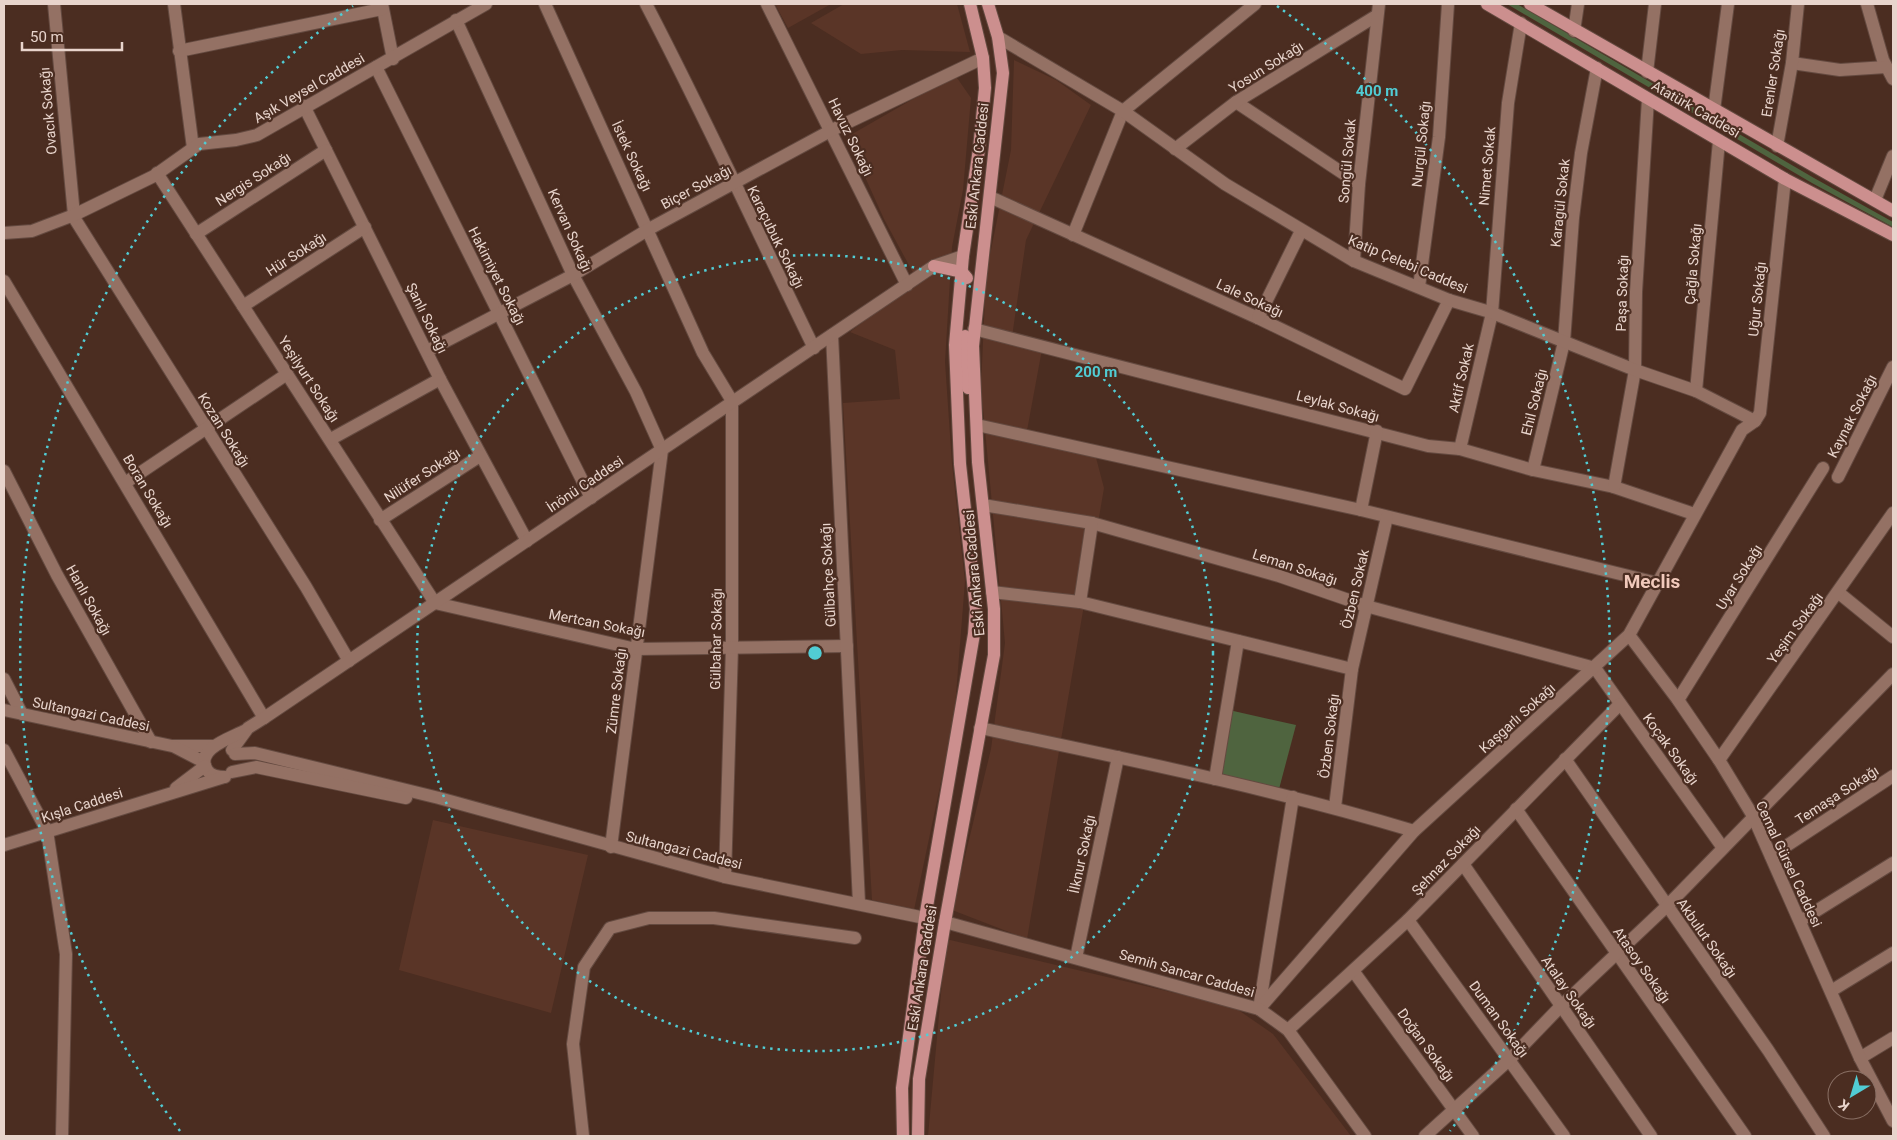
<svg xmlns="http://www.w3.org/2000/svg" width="1897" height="1140" font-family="Roboto,sans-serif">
  <rect width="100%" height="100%" fill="#4b2d21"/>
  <g fill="#5a3527">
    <polygon points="775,4 831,4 788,28"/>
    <polygon points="844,4 957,4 970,52 902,50 861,54 811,23"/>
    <polygon points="1014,60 1056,80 1091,105 1026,240 1012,337 1043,344 1026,436 1094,450 1104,488 1027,939 952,910 991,749 1005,643 981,387 986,275 1011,150"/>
    <polygon points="955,75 971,98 963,190 952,247 945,362 952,464 965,581 954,720 914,910 872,900 843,403 900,399 895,350 850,332 917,280 884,219 847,137"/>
    <polygon points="433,820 588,855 551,1013 399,970"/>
    <polygon points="946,939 1234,1007 1273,1034 1351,1136 928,1136"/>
  </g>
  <g fill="#4f643f">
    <polygon points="1507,4 1517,4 1814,178 1893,222 1893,227 1812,183"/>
    <polygon points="1229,710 1296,725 1279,789 1219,773"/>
  </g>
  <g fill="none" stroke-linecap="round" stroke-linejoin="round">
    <g stroke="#644a40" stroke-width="14">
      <g id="street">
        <polyline points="54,4 74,215"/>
        <polyline points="174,4 193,148"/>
        <polyline points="382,4 393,59"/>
        <polyline points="545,4 703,353 732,401 732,647 725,877"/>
        <path d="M646 4C705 117 758 233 814 348"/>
        <polyline points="767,4 907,285"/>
        <polyline points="1867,4 1883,60 1893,79"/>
        <polyline points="456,20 573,275 636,392 662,450 611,847"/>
        <polyline points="1574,31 1578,4"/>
        <polyline points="179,51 382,9"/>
        <polyline points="1792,63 1840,70 1886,67"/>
        <polyline points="376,67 591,498"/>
        <polyline points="1647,72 1655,4"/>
        <polyline points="1236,102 1359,184"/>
        <polyline points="304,106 440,379 527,541"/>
        <polyline points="1714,110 1728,4"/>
        <polyline points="1777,146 1792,63 1798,4"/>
        <polyline points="1175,149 1236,102 1376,16"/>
        <polyline points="157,173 435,603 636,649 847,646"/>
        <polyline points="990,197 1258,318 1405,389 1449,300"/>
        <polyline points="1875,200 1893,156"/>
        <polyline points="73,216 306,587 349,661"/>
        <polyline points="196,234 326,150"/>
        <polyline points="1073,235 1123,111 1255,4"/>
        <polyline points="1354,261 1359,184 1379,4"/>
        <polyline points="4,281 264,718"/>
        <polyline points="1419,287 1439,137 1448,4"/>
        <polyline points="243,306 365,227"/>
        <polyline points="1258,318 1301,231"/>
        <polyline points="974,329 1428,446 1460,449 1533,470 1614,487 1694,514"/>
        <polyline points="832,335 859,903"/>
        <polyline points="427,351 573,275 649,229 832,130 983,58"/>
        <polyline points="1696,391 1719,141"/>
        <polyline points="1755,421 1760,413 1785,179"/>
        <polyline points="977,425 1361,510 1657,583"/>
        <polyline points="331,439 440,379"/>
        <polyline points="1460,449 1492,313 1508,103 1521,23"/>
        <polyline points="1533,470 1564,342 1573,218 1581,153 1597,68"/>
        <polyline points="4,471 57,575 151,742"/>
        <polyline points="1838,477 1893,367"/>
        <polyline points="125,483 287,374"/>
        <polyline points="1614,487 1635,370 1636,292 1648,99"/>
        <polyline points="983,505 1092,523 1279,576 1366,606 1595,668 1723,848"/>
        <polyline points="1361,510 1377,431"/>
        <polyline points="380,520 480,456"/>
        <polyline points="992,592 1080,602 1352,669"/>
        <polyline points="1839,593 1893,637"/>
        <polyline points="1080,602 1092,523"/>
        <polyline points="4,679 22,714"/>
        <polyline points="1678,700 1823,468"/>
        <path d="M980 728C1126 759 1271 788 1414 831"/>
        <polyline points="4,750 47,831 66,954 62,1136"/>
        <polyline points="1565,759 1768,1050 1824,1136"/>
        <polyline points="1719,760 1893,513"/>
        <polyline points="1215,779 1238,641"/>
        <polyline points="1335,807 1352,669 1387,517"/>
        <polyline points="1516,809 1745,1136"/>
        <polyline points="1771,856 1893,776"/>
        <polyline points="1463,864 1651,1136"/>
        <polyline points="1408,920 1564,1136"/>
        <polyline points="1800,921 1893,863"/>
        <polyline points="1076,958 1118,757"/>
        <polyline points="1354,972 1473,1136"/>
        <polyline points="1831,991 1893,953"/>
        <polyline points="1259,1009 1293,797"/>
        <polyline points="1288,1030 1408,920 1620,704"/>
        <polyline points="1860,1058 1893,1038"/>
        <polyline points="583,1136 573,1044 584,967 610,928 649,918 714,918 855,938"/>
        <polyline points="1425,1136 1510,1059 1560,1007 1667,906 1893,674"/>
      </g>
    </g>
    <g stroke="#644a40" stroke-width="14">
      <g id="secondary">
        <polyline points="998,37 1123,111 1225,184 1354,261 1449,300 1490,312 1635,370 1696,391 1755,421 1742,430 1629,635 1414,831 1259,1009"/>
        <polyline points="4,233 32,231 74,215 154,176 199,144 236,140 257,135 486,4"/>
        <polyline points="1629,635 1678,700 1719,760 1753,816 1860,1058 1893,1121"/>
        <polyline points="4,710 172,746 214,746"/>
        <polyline points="175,747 204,762"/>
        <polyline points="232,750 248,728 264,718 934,266 963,256"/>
        <polyline points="235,754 255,753 439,798 725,877 925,918"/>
        <polyline points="232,772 256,767 406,798"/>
        <path d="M225 777C217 777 211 776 207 770 194 749 231 738 244 731"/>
        <polyline points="176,788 205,766"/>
        <polyline points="4,845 224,777"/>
        <polyline points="945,922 1259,1009 1288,1030 1365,1136"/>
      </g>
    </g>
    <g stroke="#644a40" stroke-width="14">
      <g id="primary">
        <polyline points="1487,4 1785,179 1893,235"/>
        <polyline points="1530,4 1893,211"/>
        <polyline points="934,266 962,272 967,278"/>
        <polyline points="965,336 964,362 968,388"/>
        <polyline points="903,1136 902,1088 925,918 974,634 976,609 960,464 955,345 963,256 979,149 985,88 983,58 970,4"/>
        <polyline points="918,1136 919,1079 945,922 994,655 994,609 978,462 973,346 1003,73 998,37 988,4"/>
      </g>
    </g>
    <use href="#street" stroke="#947164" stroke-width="12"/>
    <use href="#secondary" stroke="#947164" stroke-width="12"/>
    <use href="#primary" stroke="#cc8f8e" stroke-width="12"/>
  </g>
  <g fill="none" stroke="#51ccd4" stroke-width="2.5" stroke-dasharray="2.5 5">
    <circle cx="815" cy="653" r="398"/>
    <path d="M180 1131A795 795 0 0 1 353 6M1277 6A795 795 0 0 1 1450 1131"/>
  </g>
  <g text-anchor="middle" stroke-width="4.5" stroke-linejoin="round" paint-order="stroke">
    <g font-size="14" fill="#e8d4cc" stroke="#4b2d21">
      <text transform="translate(1266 67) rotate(-32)" y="5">Yosun Sokağı</text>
      <text transform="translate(1773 73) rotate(-81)" y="5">Erenler Sokağı</text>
      <text transform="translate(309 88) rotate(-30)" y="5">Aşık Veysel Caddesi</text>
      <text transform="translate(1696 109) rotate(30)" y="5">Atatürk Caddesi</text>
      <text transform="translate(48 111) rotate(-95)" y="5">Ovacık Sokağı</text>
      <text transform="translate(851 137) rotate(64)" y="5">Havuz Sokağı</text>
      <text transform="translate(1421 144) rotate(-84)" y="5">Nurgül Sokağı</text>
      <text transform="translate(632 156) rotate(65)" y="5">İstek Sokağı</text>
      <text transform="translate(1347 161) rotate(-85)" y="5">Songül Sokak</text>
      <text transform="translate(977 166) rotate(-84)" y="5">Eski Ankara Caddesi</text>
      <text transform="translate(1487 166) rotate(-85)" y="5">Nimet Sokak</text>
      <text transform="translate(253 179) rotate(-33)" y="5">Nergis Sokağı</text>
      <text transform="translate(696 187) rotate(-28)" y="5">Biçer Sokağı</text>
      <text transform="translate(1560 203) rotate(-84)" y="5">Karagül Sokak</text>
      <text transform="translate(570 230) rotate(66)" y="5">Kervan Sokağı</text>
      <text transform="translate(776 237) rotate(64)" y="5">Karaçubuk Sokağı</text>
      <text transform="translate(296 254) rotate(-33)" y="5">Hür Sokağı</text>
      <text transform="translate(1408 264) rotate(23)" y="5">Katip Çelebi Caddesi</text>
      <text transform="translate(1693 264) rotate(-85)" y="5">Çağla Sokağı</text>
      <text transform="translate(497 276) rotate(63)" y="5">Hakimiyet Sokağı</text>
      <text transform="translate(1622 293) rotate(-88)" y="5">Paşa Sokağı</text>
      <text transform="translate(1250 298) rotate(25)" y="5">Lale Sokağı</text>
      <text transform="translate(1757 299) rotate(-84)" y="5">Uğur Sokağı</text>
      <text transform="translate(427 318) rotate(64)" y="5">Şanlı Sokağı</text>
      <text transform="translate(1461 378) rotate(-77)" y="5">Aktif Sokak</text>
      <text transform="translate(309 379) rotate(57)" y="5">Yeşilyurt Sokağı</text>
      <text transform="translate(1534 402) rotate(-76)" y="5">Ehil Sokağı</text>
      <text transform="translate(1338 406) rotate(15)" y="5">Leylak Sokağı</text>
      <text transform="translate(1852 416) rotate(-63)" y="5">Kaynak Sokağı</text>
      <text transform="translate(224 430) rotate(58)" y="5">Kozan Sokağı</text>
      <text transform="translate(422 475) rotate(-33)" y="5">Nilüfer Sokağı</text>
      <text transform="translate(585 484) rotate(-34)" y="5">İnönü Caddesi</text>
      <text transform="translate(148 491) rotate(59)" y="5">Boran Sokağı</text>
      <text transform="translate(1295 567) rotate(18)" y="5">Leman Sokağı</text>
      <text transform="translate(974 573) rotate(-95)" y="5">Eski Ankara Caddesi</text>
      <text transform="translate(828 575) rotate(-93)" y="5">Gülbahçe Sokağı</text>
      <text transform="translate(1739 577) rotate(-58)" y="5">Uyar Sokağı</text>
      <text transform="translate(1355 589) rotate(-77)" y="5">Özben Sokak</text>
      <text transform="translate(89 600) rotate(61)" y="5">Hanlı Sokağı</text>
      <text transform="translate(597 623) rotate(11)" y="5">Mertcan Sokağı</text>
      <text transform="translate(1795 628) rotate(-54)" y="5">Yeşim Sokağı</text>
      <text transform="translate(716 639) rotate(-89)" y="5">Gülbahar Sokağı</text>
      <text transform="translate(616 691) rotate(-83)" y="5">Zümre Sokağı</text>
      <text transform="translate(91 714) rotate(12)" y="5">Sultangazi Caddesi</text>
      <text transform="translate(1517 718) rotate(-42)" y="5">Kaşgarlı Sokağı</text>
      <text transform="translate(1329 736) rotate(-83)" y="5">Özben Sokağı</text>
      <text transform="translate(1671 749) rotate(54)" y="5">Koçak Sokağı</text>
      <text transform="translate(1837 795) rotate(-33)" y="5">Temaşa Sokağı</text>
      <text transform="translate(82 805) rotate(-18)" y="5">Kışla Caddesi</text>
      <text transform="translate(684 850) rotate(14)" y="5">Sultangazi Caddesi</text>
      <text transform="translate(1082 854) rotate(-78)" y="5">İlknur Sokağı</text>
      <text transform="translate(1446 860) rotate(-46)" y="5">Şehnaz Sokağı</text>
      <text transform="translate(1789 864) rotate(65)" y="5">Cemal Gürsel Caddesi</text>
      <text transform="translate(1707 938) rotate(55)" y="5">Akbulut Sokağı</text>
      <text transform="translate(1642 965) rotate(55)" y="5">Atasoy Sokağı</text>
      <text transform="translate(922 968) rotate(-81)" y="5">Eski Ankara Caddesi</text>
      <text transform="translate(1187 973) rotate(16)" y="5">Semih Sancar Caddesi</text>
      <text transform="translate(1569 992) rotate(55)" y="5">Atalay Sokağı</text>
      <text transform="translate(1499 1019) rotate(54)" y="5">Duman Sokağı</text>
      <text transform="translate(1426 1045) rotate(54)" y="5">Doğan Sokağı</text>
    </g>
    <g font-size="19" font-weight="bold" fill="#f1c9bb" stroke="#4b2d21">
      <text x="1652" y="588">Meclis</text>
    </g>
  </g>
  <circle cx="815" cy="653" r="8" fill="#51ccd4" stroke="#4b2d21" stroke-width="2.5"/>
  <g font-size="15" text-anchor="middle" font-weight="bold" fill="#51ccd4" stroke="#4b2d21" stroke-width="4.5" stroke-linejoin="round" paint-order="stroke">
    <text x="1377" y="96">400 m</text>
    <text x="1096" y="377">200 m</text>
  </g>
  <rect width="1897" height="1140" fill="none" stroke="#e8d4cc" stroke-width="10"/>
  <g transform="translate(1852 1095) rotate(218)"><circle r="24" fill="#4b2d21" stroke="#8a7065"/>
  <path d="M0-4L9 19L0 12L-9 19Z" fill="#51ccd4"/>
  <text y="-8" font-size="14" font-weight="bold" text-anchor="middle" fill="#e8d4cc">K</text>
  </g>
  <path d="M22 42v8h100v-8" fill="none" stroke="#e8d4cc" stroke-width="2.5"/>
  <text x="30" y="42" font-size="15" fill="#e8d4cc" stroke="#4b2d21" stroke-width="4" paint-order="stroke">50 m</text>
</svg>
